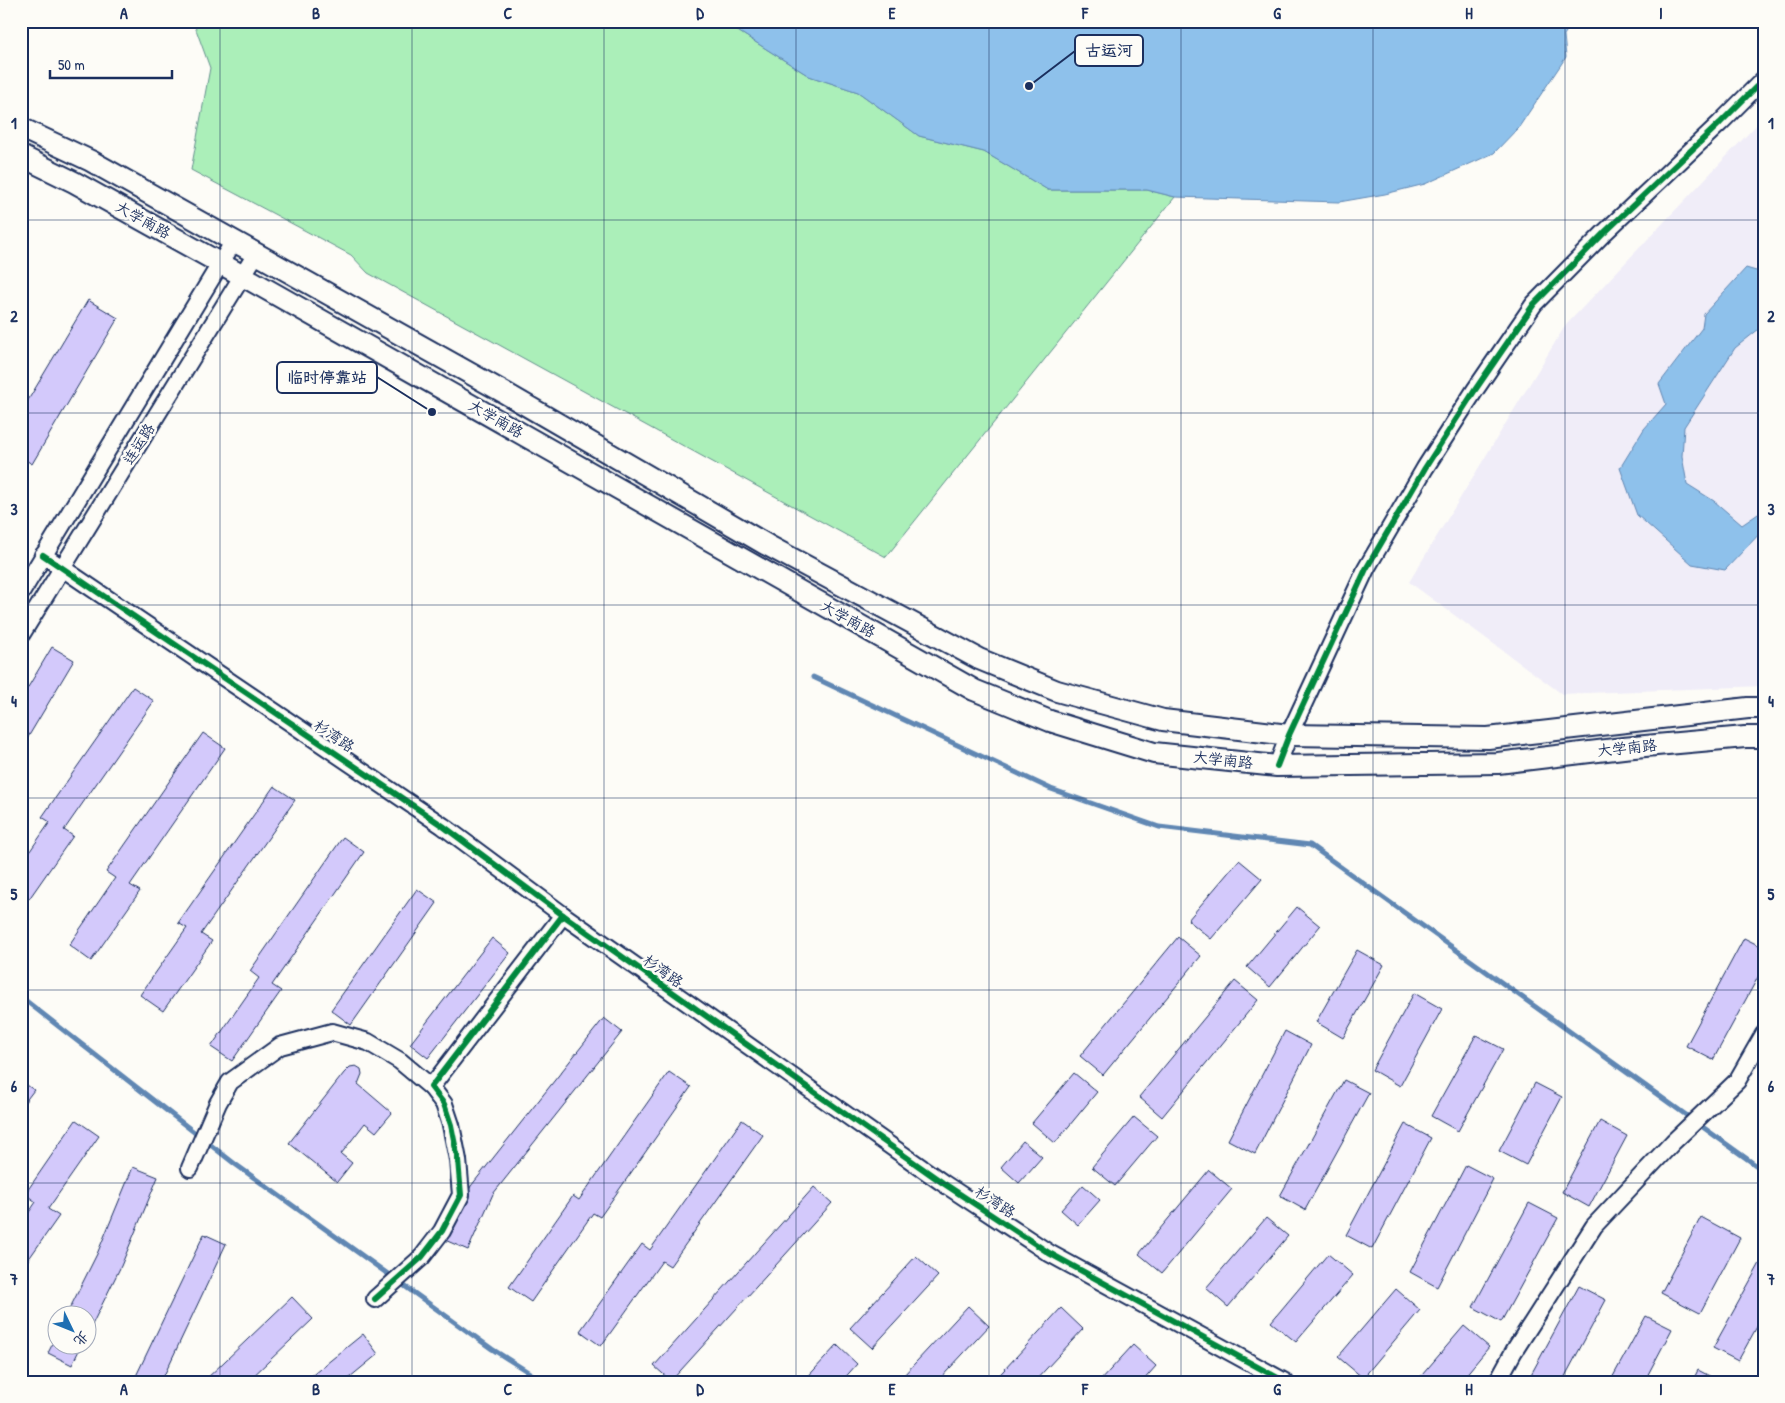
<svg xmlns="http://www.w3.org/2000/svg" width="1785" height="1403" font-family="'Patrick Hand','LXGW WenKai TC',sans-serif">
  <rect width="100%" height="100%" fill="#fdfcf7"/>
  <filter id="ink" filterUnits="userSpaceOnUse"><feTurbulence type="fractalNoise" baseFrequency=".02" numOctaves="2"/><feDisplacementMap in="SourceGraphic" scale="10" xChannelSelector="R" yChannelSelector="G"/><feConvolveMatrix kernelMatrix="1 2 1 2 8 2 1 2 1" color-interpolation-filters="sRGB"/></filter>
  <g filter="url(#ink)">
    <polygon fill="#f0edf8" points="1764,117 1764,686 1562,694 1409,582 1565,326"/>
    <polygon fill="#abefb9" stroke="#638f8c" points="193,21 722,21 809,76 858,92 919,136 984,152 1048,190 1147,190 1175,197 886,557 368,273 351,255 191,170 210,68"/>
    <g fill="#8ec1eb" stroke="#6087b3">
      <polygon points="722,21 1573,21 1564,35 1566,57 1519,127 1494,153 1425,184 1385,194 1339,202 1175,197 1147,190 1048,190 984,152 919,136 858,92 809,76"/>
      <polygon points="1764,263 1764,325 1735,348 1684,427 1682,456 1687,484 1714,501 1742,525 1764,510 1764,529 1725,570 1692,564 1637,515 1620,468 1644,429 1666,404 1659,384 1702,328 1704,314 1746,268 1756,271"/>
    </g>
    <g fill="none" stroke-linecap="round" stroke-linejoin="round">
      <g stroke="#6087b3" stroke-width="5">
        <polyline points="813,677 1051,789 1159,827 1310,845 1764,1171"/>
        <polyline points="21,997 235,1164 492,1349 544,1382"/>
      </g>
    </g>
    <g fill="#d3c9fb" stroke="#1b2f5e">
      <polygon points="88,300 118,318 32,464 21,457 21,412"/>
      <polygon points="52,647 74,660 21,749 21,699"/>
      <polygon points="133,687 154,701 64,830 73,836 29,899 21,894 21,864 50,822 42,817"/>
      <polygon points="203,733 225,748 130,885 140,891 91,961 69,945 115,878 106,872"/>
      <polygon points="274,786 295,800 201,934 212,941 163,1011 140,995 187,928 178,923"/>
      <polygon points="343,837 364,852 272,985 281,991 232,1061 211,1047 259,978 250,971"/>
      <polygon points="1239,860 1262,879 1211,939 1188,920"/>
      <polygon points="417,889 437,903 351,1025 331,1010"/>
      <polygon points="1297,907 1320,926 1270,987 1247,967"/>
      <polygon points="1764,918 1764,929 1759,927"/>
      <polygon points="1178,937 1201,956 1103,1075 1080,1056"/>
      <polygon points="492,938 510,953 428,1058 410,1044"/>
      <polygon points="1744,938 1764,948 1764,966 1713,1060 1686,1046"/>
      <polygon points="1357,950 1384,965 1343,1038 1316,1022"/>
      <polygon points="1235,981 1258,1000 1162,1117 1139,1097"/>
      <polygon points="1414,993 1442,1009 1400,1086 1372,1070"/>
      <polygon points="604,1018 622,1032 493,1194 468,1250 445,1240 471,1186"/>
      <polygon points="1285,1031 1311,1045 1255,1154 1228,1140"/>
      <polygon points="1476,1035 1503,1049 1458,1131 1431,1116"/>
      <polygon points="356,1066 361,1069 362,1074 358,1084 392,1113 376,1132 365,1123 341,1154 352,1163 337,1182 289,1143 344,1073 350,1067"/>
      <polygon points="669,1072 691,1087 600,1217 593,1213 531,1302 509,1287 573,1196 579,1200"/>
      <polygon points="1074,1073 1097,1092 1055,1143 1032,1123"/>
      <polygon points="1344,1080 1369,1093 1305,1210 1280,1196"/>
      <polygon points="21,1081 34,1090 21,1107"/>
      <polygon points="1535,1083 1562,1097 1526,1165 1499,1151"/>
      <polygon points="1134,1117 1157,1136 1115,1186 1092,1167"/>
      <polygon points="76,1120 99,1136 48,1209 59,1216 21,1270 21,1224 36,1202 25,1194"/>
      <polygon points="742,1120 763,1135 670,1266 662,1261 601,1346 580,1331 642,1244 650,1250"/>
      <polygon points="1600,1121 1627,1136 1589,1207 1562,1192"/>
      <polygon points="1405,1124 1431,1138 1372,1249 1346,1235"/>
      <polygon points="1023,1141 1042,1157 1019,1183 1001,1167"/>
      <polygon points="1466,1165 1493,1179 1437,1287 1410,1272"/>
      <polygon points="133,1167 158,1177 121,1266 88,1333 88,1316 66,1316 97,1254"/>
      <polygon points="1209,1170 1232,1189 1162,1273 1139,1254"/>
      <polygon points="1083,1185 1100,1200 1078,1225 1061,1210"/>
      <polygon points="814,1187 832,1203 671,1381 654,1366"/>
      <polygon points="1529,1203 1558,1218 1501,1322 1473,1307"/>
      <polygon points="1701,1217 1740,1238 1700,1313 1661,1293"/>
      <polygon points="1266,1218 1288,1236 1228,1307 1206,1288"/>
      <polygon points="204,1234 226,1244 161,1382 149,1382 136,1376"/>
      <polygon points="1328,1254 1353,1275 1296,1342 1271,1322"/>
      <polygon points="916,1256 938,1276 872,1348 850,1328"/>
      <polygon points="1764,1256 1764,1314 1738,1361 1713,1348"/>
      <polygon points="1579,1286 1606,1300 1562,1382 1527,1382"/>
      <polygon points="1396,1289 1420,1310 1363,1378 1338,1357"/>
      <polygon points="292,1297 313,1319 247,1382 203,1382"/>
      <polygon points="968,1306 989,1326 937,1382 909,1382 903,1376"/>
      <polygon points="1061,1308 1083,1329 1034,1382 993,1382"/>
      <polygon points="1646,1316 1672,1329 1644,1382 1610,1382"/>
      <polygon points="1464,1326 1489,1347 1460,1382 1416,1382"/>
      <polygon points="58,1333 58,1346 81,1346 72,1365 48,1353"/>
      <polygon points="363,1334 378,1354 344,1382 304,1382"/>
      <polygon points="837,1345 857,1364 841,1382 803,1382"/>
      <polygon points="1133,1345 1156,1366 1142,1382 1099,1382"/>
      <polygon points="1698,1370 1721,1382 1692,1382"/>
    </g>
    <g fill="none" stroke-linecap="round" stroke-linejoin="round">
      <g stroke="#1b2f5e" stroke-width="20">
        <g id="minor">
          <polyline points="43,555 443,826 563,915 943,1183 1049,1253 1285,1382"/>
          <polyline points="21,593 234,241"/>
          <polyline points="21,635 256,254"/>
          <polyline points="1277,766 1289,735 1366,569 1425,468 1475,390 1534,304 1604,233 1720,123 1764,79"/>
          <polyline points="190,1168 218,1103 230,1082 280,1046 332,1032 368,1042 400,1061 431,1087"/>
          <polyline points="375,1299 422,1257 442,1231 461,1195 458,1160 451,1125 444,1104 431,1087 563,915"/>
          <polyline points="1497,1382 1514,1351 1594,1226 1673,1142 1737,1081 1764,1034"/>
        </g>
      </g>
      <g stroke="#1b2f5e" stroke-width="24">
        <g id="major">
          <polyline points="21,128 91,161 505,393 767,545 979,659 1057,691 1163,720 1289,735 1488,738 1748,708 1764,708"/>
          <polyline points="21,156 74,182 243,276 974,690 1050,721 1154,753 1277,766 1498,763 1623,748 1745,737 1764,737"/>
        </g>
      </g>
      <use href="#minor" stroke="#fdfcf7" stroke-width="16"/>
      <use href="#major" stroke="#fdfcf7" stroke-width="20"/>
      <g stroke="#fdfcf7" stroke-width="9">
        <g id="cycleway">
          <polyline points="43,555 443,826 563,915 943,1183 1049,1253 1285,1382"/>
          <polyline points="1277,766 1289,735 1366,569 1425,468 1475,390 1534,304 1604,233 1720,123 1764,79"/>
          <polyline points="375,1299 422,1257 442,1231 461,1195 458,1160 451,1125 444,1104 431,1087 563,915"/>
        </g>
      </g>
      <use href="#cycleway" stroke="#00873e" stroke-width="6"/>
    </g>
  </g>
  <path fill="none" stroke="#1b2f5e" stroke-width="1" stroke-opacity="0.55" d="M220 21V1382M412 21V1382M604 21V1382M796 21V1382M989 21V1382M1181 21V1382M1373 21V1382M1565 21V1382M21 220H1764M21 413H1764M21 605H1764M21 798H1764M21 990H1764M21 1183H1764"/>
  <g text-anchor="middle" stroke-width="5" stroke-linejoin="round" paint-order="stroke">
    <g font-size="15" fill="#1b2f5e" stroke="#fdfcf7">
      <text transform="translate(143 220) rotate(29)" y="5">大学南路</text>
      <text transform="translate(496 419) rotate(30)" y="5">大学南路</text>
      <text transform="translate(139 444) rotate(-58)" y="5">连运路</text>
      <text transform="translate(848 619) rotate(29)" y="5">大学南路</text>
      <text transform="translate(334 736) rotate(34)" y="5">杉湾路</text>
      <text transform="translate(1627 748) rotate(-6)" y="5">大学南路</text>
      <text transform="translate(1223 760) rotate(6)" y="5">大学南路</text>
      <text transform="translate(663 971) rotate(35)" y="5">杉湾路</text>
      <text transform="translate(995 1202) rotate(33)" y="5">杉湾路</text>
    </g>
  </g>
  <path fill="none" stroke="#1b2f5e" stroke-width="2" d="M1029 86L1075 51M432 412L377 377"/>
  <g fill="#1b2f5e" stroke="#fdfcf7" stroke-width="2">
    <circle cx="1029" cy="86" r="5"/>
    <circle cx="432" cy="412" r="5"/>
  </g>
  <g fill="#fdfcf7" stroke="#1b2f5e" stroke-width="2">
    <rect x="1075" y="35" width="68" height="31" rx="5"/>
    <rect x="277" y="362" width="100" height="31" rx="5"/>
  </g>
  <g font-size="16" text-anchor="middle" font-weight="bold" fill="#1b2f5e">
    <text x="1109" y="56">古运河</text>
    <text x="327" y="383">临时停靠站</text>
  </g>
  <rect width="1785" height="1403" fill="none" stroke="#fdfcf7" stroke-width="55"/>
  <g transform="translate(72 1330) rotate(133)"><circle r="24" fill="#fdfcf7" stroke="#a3aaba"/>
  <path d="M0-4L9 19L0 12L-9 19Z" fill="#1f6fb2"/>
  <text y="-8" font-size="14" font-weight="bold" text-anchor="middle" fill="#1b2f5e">北</text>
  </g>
  <path d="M50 70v8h122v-8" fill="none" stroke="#1b2f5e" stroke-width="2.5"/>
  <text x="58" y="70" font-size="15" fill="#1b2f5e" stroke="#fdfcf7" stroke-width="4" paint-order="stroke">50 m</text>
  <rect x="28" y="28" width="1730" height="1348" fill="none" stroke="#1b2f5e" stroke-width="2"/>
  <g font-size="16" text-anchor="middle" font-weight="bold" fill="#1b2f5e">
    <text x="124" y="19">A</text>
    <text x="316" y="19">B</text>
    <text x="508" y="19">C</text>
    <text x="700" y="19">D</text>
    <text x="892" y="19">E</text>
    <text x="1085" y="19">F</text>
    <text x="1277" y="19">G</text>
    <text x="1469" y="19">H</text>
    <text x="1661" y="19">I</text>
    <text x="14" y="129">1</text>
    <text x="1771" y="129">1</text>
    <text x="14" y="322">2</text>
    <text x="1771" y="322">2</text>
    <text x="14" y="515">3</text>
    <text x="1771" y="515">3</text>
    <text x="14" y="707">4</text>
    <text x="1771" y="707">4</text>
    <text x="14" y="900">5</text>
    <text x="1771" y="900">5</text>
    <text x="14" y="1092">6</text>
    <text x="1771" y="1092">6</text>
    <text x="14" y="1285">7</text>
    <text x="1771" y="1285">7</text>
    <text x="124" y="1395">A</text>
    <text x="316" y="1395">B</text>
    <text x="508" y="1395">C</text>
    <text x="700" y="1395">D</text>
    <text x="892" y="1395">E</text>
    <text x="1085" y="1395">F</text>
    <text x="1277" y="1395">G</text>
    <text x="1469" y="1395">H</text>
    <text x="1661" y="1395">I</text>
  </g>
</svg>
